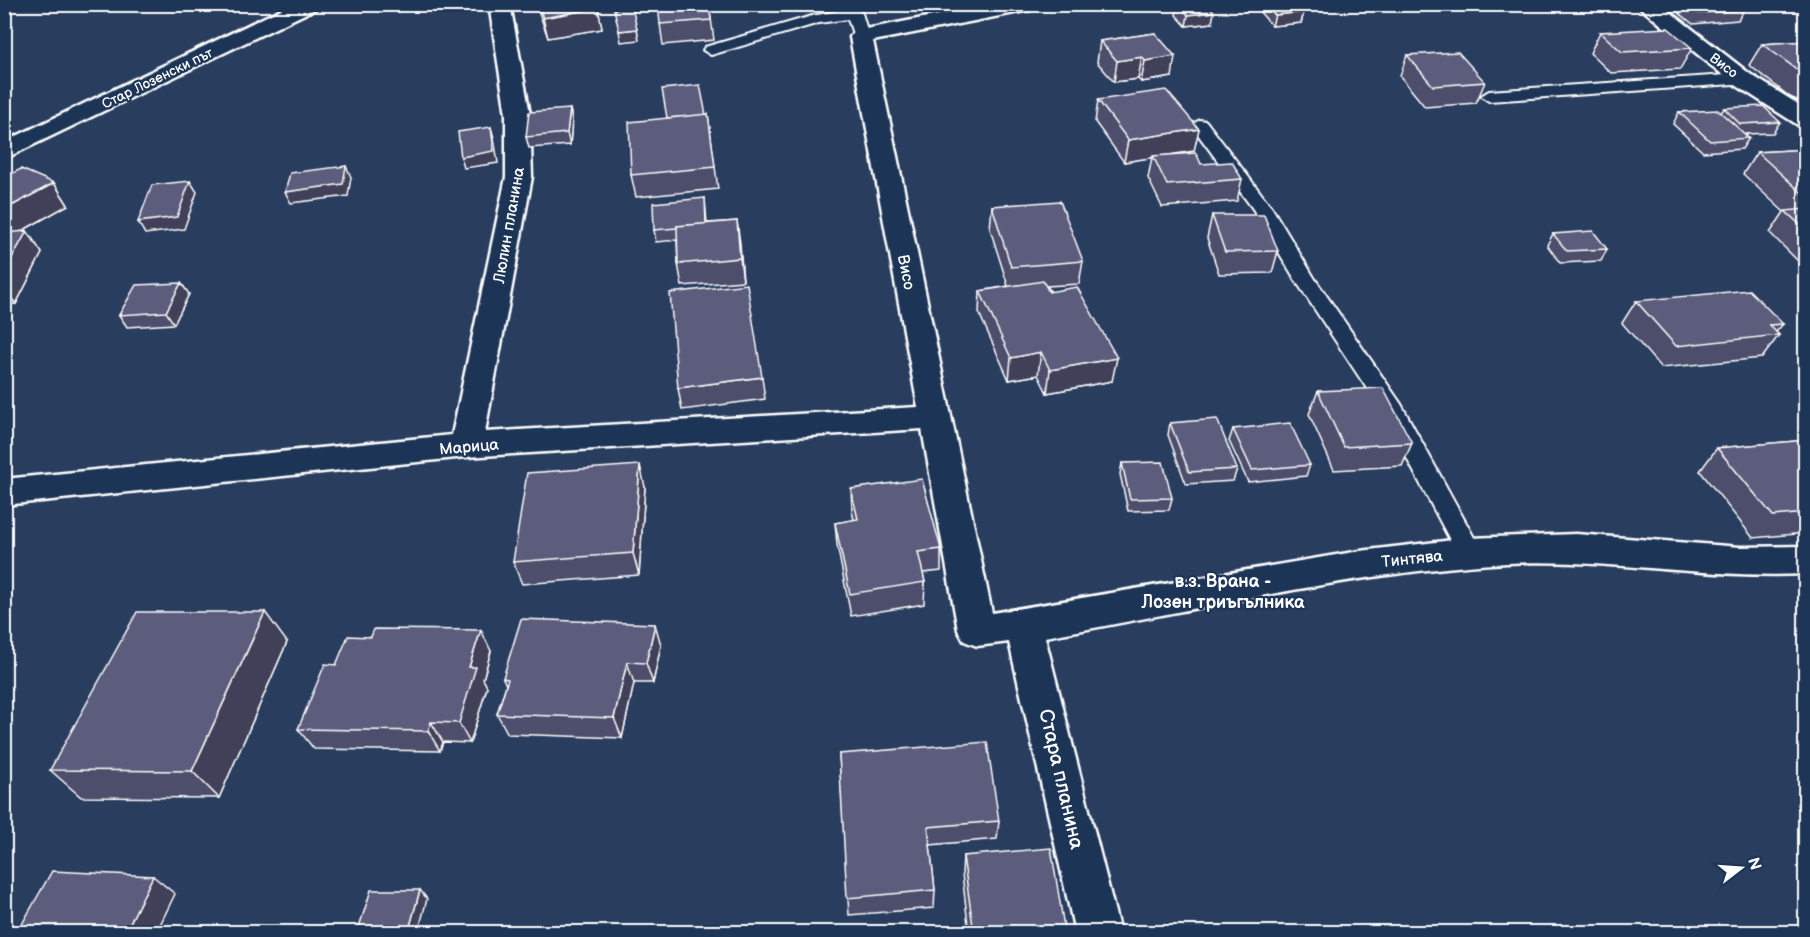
<svg xmlns="http://www.w3.org/2000/svg" width="1810" height="937" font-family="'Balsamiq Sans',sans-serif">
  <rect width="100%" height="100%" fill="#293d5f"/>
  <filter id="ink" filterUnits="userSpaceOnUse"><feTurbulence type="fractalNoise" baseFrequency=".0167" numOctaves="2"/><feDisplacementMap in="SourceGraphic" scale="12" xChannelSelector="R" yChannelSelector="G"/><feConvolveMatrix kernelMatrix="1 2 1 2 8 2 1 2 1" color-interpolation-filters="sRGB"/></filter>
  <g filter="url(#ink)">
    <g fill="none" stroke-linecap="round" stroke-linejoin="round">
      <g stroke="#fff" stroke-width="4">
        <g id="service">
          <polygon points="854,8 862,13 869,37 867,40 855,40 848,19 819,23 711,55 703,50 705,47 812,16"/>
          <polygon points="1742,74 1748,75 1750,79 1748,83 1489,101 1481,96 1489,91"/>
          <polygon points="1200,120 1206,121 1272,208 1315,279 1401,404 1482,552 1478,559 1469,562 1460,559 1383,413 1296,281 1253,209 1191,125"/>
        </g>
      </g>
      <g stroke="#fff" stroke-width="5">
        <g id="minor">
          <path d="M489 4H510L530 114 532 177 485 432 918 407 850 37 853 32 861 30 995 4H1040L1030 10 873 41 992 613 1360 551 1470 538 1576 534 1740 547 1806 546V574C1705 579 1607 558 1507 563 1351 572 1198 610 1045 637L1120 932H1075L1009 642 977 646 964 641 958 630 922 429 466 457 4 505V479L452 435 506 177V114Z"/>
          <polygon points="1636,4 1660,4 1750,74 1806,109 1806,127 1798,125 1734,84"/>
        </g>
      </g>
      <g stroke="#fff" stroke-width="5">
        <polygon id="tertiary" points="292,4 320,4 317,8 4,159 4,142"/>
      </g>
      <use href="#service" fill="#1d3557" fill-rule="evenodd"/>
      <use href="#minor" fill="#1d3557" fill-rule="evenodd"/>
      <use href="#tertiary" fill="#1d3557" fill-rule="evenodd"/>
    </g>
    <g fill="#4e4e6c" stroke="#fff" stroke-width="1.5">
      <polygon points="536,4 596,4 598,8 602,29 548,38"/>
      <polygon points="709,4 714,40 663,45 660,24"/>
      <polygon points="1178,4 1212,23 1186,26 1176,15"/>
      <polygon points="1253,4 1296,4 1304,12 1301,23 1272,26"/>
      <polygon points="1676,4 1737,4 1744,10 1738,20 1693,24 1674,9"/>
      <polygon points="1600,32 1692,48 1680,69 1611,73 1590,53"/>
      <polygon points="1155,33 1172,77 1141,82 1138,79 1114,82 1097,62 1100,41"/>
      <polygon points="1806,41 1806,104 1790,97 1749,65 1762,44"/>
      <polygon points="1407,55 1485,82 1476,103 1425,107 1400,76"/>
      <polygon points="1098,100 1194,151 1164,156 1201,164 1242,179 1237,201 1162,207 1148,178 1152,157 1124,162 1095,122"/>
      <polygon points="1724,108 1780,122 1773,133 1745,134 1749,138 1742,149 1703,152 1673,124 1679,112 1721,113"/>
      <polygon points="570,109 572,120 570,145 529,148 526,137"/>
      <polygon points="708,114 718,189 636,197 631,175 706,115"/>
      <polygon points="1806,149 1806,269 1770,233 1784,212 1743,174 1757,152"/>
      <polygon points="4,172 11,174 54,183 68,205 22,231 27,231 42,253 16,304 4,305"/>
      <polygon points="705,198 707,223 737,221 743,281 682,286 678,264 677,240 656,242 654,230"/>
      <polygon points="992,206 1083,261 1079,284 1047,286 1112,381 1047,393 1038,375 1009,380 979,313 980,291 1008,286 990,229"/>
      <polygon points="1212,215 1278,251 1272,273 1219,274 1207,238"/>
      <polygon points="1553,234 1607,249 1601,261 1560,263 1547,245"/>
      <polygon points="181,283 189,294 174,324 127,327 119,315"/>
      <polygon points="1806,297 1806,309 1801,304"/>
      <polygon points="1636,301 1783,324 1776,332 1779,335 1762,358 1661,368 1622,323"/>
      <polygon points="762,377 765,399 682,410 678,388"/>
      <polygon points="1318,391 1412,443 1402,466 1334,470 1309,414"/>
      <polygon points="1170,423 1237,469 1233,481 1186,484 1168,435"/>
      <polygon points="1233,429 1310,465 1306,476 1248,482 1229,441"/>
      <polygon points="1806,440 1806,533 1753,538 1700,471 1717,448"/>
      <polygon points="1122,463 1172,498 1169,510 1128,511 1120,474"/>
      <polygon points="645,487 639,575 522,584 513,562"/>
      <polygon points="851,489 941,549 941,571 923,573 925,582 924,604 851,616 837,545 835,523 854,520 852,511"/>
      <polygon points="287,642 219,798 81,797 50,770"/>
      <polygon points="661,645 653,683 634,683 622,738 508,734 497,714 506,685 503,678"/>
      <polygon points="491,651 483,679 487,687 470,743 443,742 440,751 314,749 298,729 336,665"/>
      <polygon points="839,754 999,821 997,839 930,845 935,890 934,908 849,915"/>
      <polygon points="963,856 1065,933 969,933 962,874"/>
    </g>
    <g fill="#404058" stroke="#fff" stroke-width="1.5">
      <polygon points="598,8 602,29 548,38 543,18"/>
      <polygon points="1214,12 1212,23 1186,26 1188,15"/>
      <polygon points="1304,12 1301,23 1272,26 1275,15"/>
      <polygon points="637,29 639,40 621,42 619,31"/>
      <polygon points="1175,56 1172,77 1141,82 1145,61"/>
      <polygon points="1142,57 1138,79 1114,82 1117,61"/>
      <polygon points="570,109 572,120 570,145 567,133"/>
      <polygon points="491,127 494,138 498,163 464,168 461,157"/>
      <polygon points="1199,129 1194,151 1124,162 1128,140"/>
      <polygon points="346,166 351,177 348,196 291,203 285,192"/>
      <polygon points="190,181 197,192 184,229 145,234 138,222"/>
      <polygon points="54,183 68,205 4,241 4,210"/>
      <polygon points="737,221 740,243 743,281 740,258"/>
      <polygon points="27,231 42,253 16,304 4,289 4,272"/>
      <polygon points="181,283 189,294 174,324 166,312"/>
      <polygon points="1041,352 1038,375 1009,380 1011,358"/>
      <polygon points="1117,358 1112,381 1047,393 1050,370"/>
      <polygon points="640,465 645,487 639,575 633,553"/>
      <polygon points="265,612 287,642 219,798 192,771"/>
      <polygon points="655,624 661,645 653,683 646,663"/>
      <polygon points="481,630 491,651 483,679 487,687 470,743 459,723 469,667"/>
      <polygon points="627,662 634,683 622,738 614,718"/>
      <polygon points="431,722 443,742 440,751 428,731"/>
      <polygon points="153,876 175,894 156,933 125,933"/>
      <polygon points="420,890 427,899 418,933 408,933"/>
    </g>
    <g fill="#5b5b7d" stroke="#fff" stroke-width="1.5">
      <polygon points="538,4 596,4 598,8 543,18"/>
      <polygon points="658,4 709,4 711,20 660,24"/>
      <polygon points="1179,4 1208,4 1214,12 1188,15"/>
      <polygon points="1265,4 1296,4 1304,12 1275,15"/>
      <polygon points="1688,4 1737,4 1744,10 1699,13"/>
      <polygon points="632,7 637,29 619,31 614,9"/>
      <polygon points="1668,28 1692,48 1622,52 1600,32"/>
      <polygon points="1155,33 1175,56 1145,61 1142,57 1117,61 1100,41"/>
      <polygon points="1806,41 1806,76 1762,44"/>
      <polygon points="1458,52 1485,82 1433,86 1407,55"/>
      <polygon points="700,85 706,115 667,118 662,89"/>
      <polygon points="1166,90 1199,129 1128,140 1098,100"/>
      <polygon points="1763,106 1780,122 1740,124 1724,108"/>
      <polygon points="570,109 567,133 526,137 529,112"/>
      <polygon points="1718,110 1749,138 1710,141 1679,112"/>
      <polygon points="708,114 715,167 631,175 629,122"/>
      <polygon points="491,127 494,151 461,157 458,132"/>
      <polygon points="1806,149 1806,193 1802,193 1757,152"/>
      <polygon points="1196,153 1201,164 1232,162 1242,179 1167,185 1153,156"/>
      <polygon points="346,166 343,184 285,192 290,173"/>
      <polygon points="21,169 54,183 4,210 4,172 11,174"/>
      <polygon points="190,181 177,217 138,222 152,185"/>
      <polygon points="705,198 706,224 677,226 677,228 654,230 653,203"/>
      <polygon points="1060,201 1083,261 1011,267 992,206"/>
      <polygon points="1806,209 1806,230 1785,211"/>
      <polygon points="1212,215 1264,215 1278,251 1225,252"/>
      <polygon points="737,221 740,258 678,264 677,226"/>
      <polygon points="27,231 4,272 4,233"/>
      <polygon points="1593,231 1607,249 1567,251 1553,234"/>
      <polygon points="1043,281 1049,292 1077,287 1117,358 1050,370 1041,352 1011,358 980,291"/>
      <polygon points="181,283 166,312 119,315 136,285"/>
      <polygon points="747,284 762,377 678,388 670,293"/>
      <polygon points="1749,290 1783,324 1769,325 1779,335 1676,346 1636,301"/>
      <polygon points="1383,388 1412,443 1344,447 1318,391"/>
      <polygon points="1217,419 1237,469 1189,472 1170,423"/>
      <polygon points="1290,423 1310,465 1252,470 1233,429"/>
      <polygon points="1806,440 1806,513 1773,516 1717,448"/>
      <polygon points="1163,462 1172,498 1130,499 1122,463"/>
      <polygon points="640,465 633,553 513,562 527,473"/>
      <polygon points="922,479 941,549 918,552 925,582 850,594 835,523 858,519 851,489"/>
      <polygon points="137,612 265,612 192,771 50,770"/>
      <polygon points="521,619 655,624 646,663 627,662 614,718 497,714 508,679 503,678"/>
      <polygon points="374,629 481,630 469,667 476,667 459,723 431,722 428,731 298,729 325,664 336,665 348,636 371,637"/>
      <polygon points="987,742 999,821 928,827 935,890 847,898 839,754"/>
      <polygon points="1051,848 1065,933 974,933 963,856"/>
      <polygon points="52,871 153,876 125,933 17,933"/>
      <polygon points="371,890 420,890 408,933 357,933"/>
    </g>
  </g>
  <g text-anchor="middle" stroke-width="4.5" stroke-linejoin="round" paint-order="stroke">
    <g font-size="14" fill="#fff" stroke="#1d3557">
      <text transform="translate(1724 65) rotate(37)" y="5">Висо</text>
      <text transform="translate(157 78) rotate(-26)" y="5">Стар Лозенски път</text>
    </g>
    <g font-size="16" fill="#fff" stroke="#1d3557">
      <text transform="translate(508 225) rotate(-80)" y="6">Люлин планина</text>
      <text transform="translate(907 272) rotate(79)" y="6">Висо</text>
      <text transform="translate(469 446) rotate(-5)" y="6">Марица</text>
      <text transform="translate(1412 558) rotate(-6)" y="6">Тинтява</text>
    </g>
    <g font-size="18" font-weight="bold" fill="#fff" stroke="#1d3557">
      <text x="1223" y="587">в.з. Врана -<tspan x="1223" dy="21">Лозен триъгълника</tspan></text>
    </g>
    <g font-size="20" fill="#fff" stroke="#1d3557">
      <text transform="translate(1062 779) rotate(77)" y="7">Стара планина</text>
    </g>
  </g>
  <rect width="1810" height="937" fill="none" stroke="#1d3557" stroke-width="24"/>
  <rect x="12" y="12" width="1786" height="913" fill="none" stroke="#fff" stroke-width="2" filter="url(#ink)"/>
  <g transform="translate(1741 868) rotate(73)" stroke="#1d3557" stroke-width="4.5" paint-order="stroke">
  <path d="M0-4.5L10 22L0 15L-10 22Z" fill="#ffffff"/>
  <text y="-9" font-size="16" font-weight="bold" text-anchor="middle" fill="#ffffff">N</text>
  </g>
</svg>
